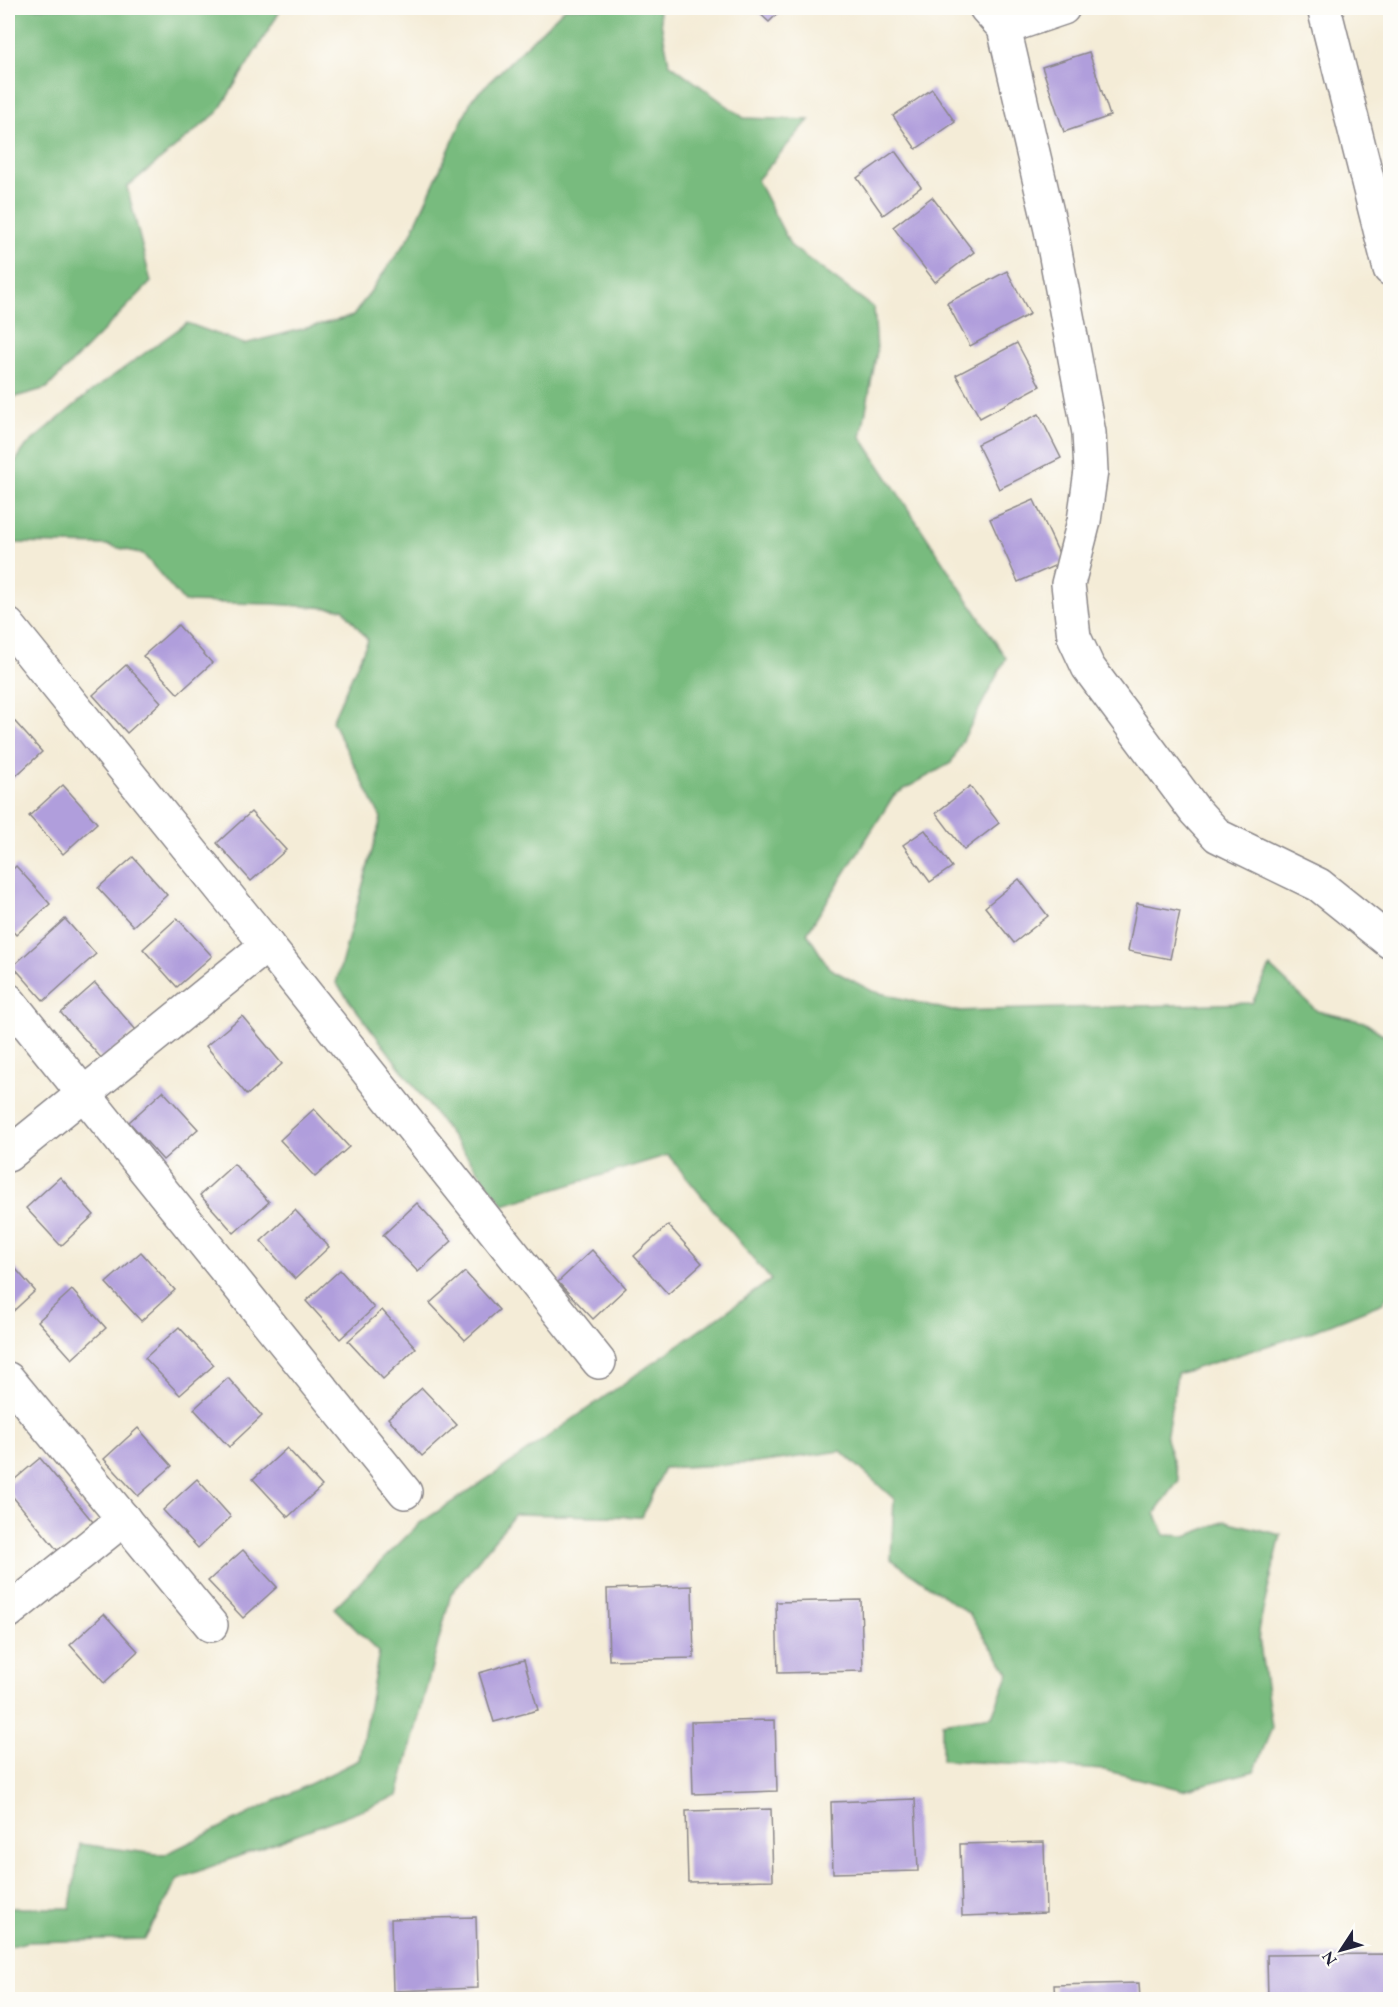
<svg xmlns="http://www.w3.org/2000/svg" width="1398" height="2007" font-family="'EB Garamond',serif">
  <rect width="100%" height="100%" fill="#fdfcf7"/>
  <filter id="ink" filterUnits="userSpaceOnUse"><feTurbulence type="fractalNoise" baseFrequency=".0167" numOctaves="2"/><feDisplacementMap in="SourceGraphic" scale="12" xChannelSelector="R" yChannelSelector="G"/><feConvolveMatrix kernelMatrix="1 2 1 2 8 2 1 2 1" color-interpolation-filters="sRGB"/></filter>
  <filter id="wash" filterUnits="userSpaceOnUse"><feTurbulence type="fractalNoise" baseFrequency=".008" numOctaves="4" result="noise"/><feDisplacementMap in="SourceGraphic" scale="24" xChannelSelector="R" yChannelSelector="G"/><feGaussianBlur stdDeviation="1.35" result="paint"/><feColorMatrix in="noise" values="0 0 0 0 0 0 0 0 0 0 0 0 0 0 0 0 0 1.4 0 .05"/><feComposite in="paint" operator="in"/></filter>
  <g filter="url(#wash)">
    <rect width="100%" height="100%" fill="#f4ecd7"/>
    <g fill="#78bb7e" stroke="#4d6e5c" stroke-width="1.5">
      <polygon points="8,8 282,8 218,112 127,187 151,282 47,388 8,399"/>
      <polygon points="565,8 658,8 669,63 744,118 809,120 757,180 791,246 874,308 877,351 861,437 1006,658 951,763 894,795 807,933 829,968 872,991 952,1011 1252,1003 1270,967 1317,1011 1364,1022 1390,1039 1390,1292 1383,1303 1308,1333 1177,1374 1166,1439 1179,1480 1155,1513 1165,1535 1186,1536 1226,1521 1281,1535 1258,1631 1272,1728 1254,1771 1183,1790 1104,1770 942,1760 942,1723 992,1716 1009,1673 969,1614 891,1559 894,1499 841,1451 757,1463 664,1468 642,1517 515,1514 451,1594 398,1796 178,1879 145,1939 26,1942 8,1947 8,1908 70,1908 80,1844 164,1855 359,1760 379,1652 334,1608 420,1523 493,1475 771,1280 668,1155 504,1205 336,983 381,818 332,721 368,640 343,609 272,604 184,602 143,554 107,545 16,543 8,527 8,472 26,446 89,393 187,323 244,344 353,316 410,236 472,99"/>
    </g>
    <g id="blocks">
      <g fill="#b09edc">
        <polygon points="754,8 783,8 769,22"/>
        <polygon points="1089,52 1110,116 1064,132 1042,67"/>
        <polygon points="932,89 955,122 916,149 893,116"/>
        <polygon points="895,151 921,187 883,215 857,178"/>
        <polygon points="932,197 974,252 935,282 893,227"/>
        <polygon points="1007,271 1030,314 970,346 947,303"/>
        <polygon points="1017,343 1040,386 980,418 956,375"/>
        <polygon points="1039,414 1061,458 999,489 977,444"/>
        <polygon points="1034,500 1063,562 1018,582 990,519"/>
        <polygon points="178,625 212,663 178,694 143,656"/>
        <polygon points="126,665 161,702 127,733 93,695"/>
        <polygon points="8,714 42,752 8,783"/>
        <polygon points="63,785 97,823 63,854 29,816"/>
        <polygon points="970,786 999,823 964,850 936,813"/>
        <polygon points="251,812 286,850 251,881 217,843"/>
        <polygon points="925,830 952,867 930,882 903,845"/>
        <polygon points="133,857 167,895 133,926 98,888"/>
        <polygon points="16,866 50,904 16,935 8,926 8,874"/>
        <polygon points="1019,879 1048,916 1014,943 985,907"/>
        <polygon points="1137,903 1180,911 1170,959 1128,951"/>
        <polygon points="177,918 212,956 177,987 143,949"/>
        <polygon points="65,919 96,954 44,1001 13,966"/>
        <polygon points="95,983 136,1030 103,1060 61,1013"/>
        <polygon points="242,1016 282,1064 247,1095 206,1046"/>
        <polygon points="163,1091 198,1129 163,1160 129,1122"/>
        <polygon points="314,1109 349,1147 315,1177 280,1140"/>
        <polygon points="234,1164 269,1202 234,1233 200,1195"/>
        <polygon points="60,1177 94,1215 61,1246 26,1208"/>
        <polygon points="417,1203 452,1241 418,1272 383,1235"/>
        <polygon points="295,1210 329,1247 295,1279 261,1241"/>
        <polygon points="668,1225 702,1263 668,1294 634,1256"/>
        <polygon points="592,1250 626,1288 593,1319 558,1282"/>
        <polygon points="141,1252 175,1290 141,1321 106,1283"/>
        <polygon points="8,1260 35,1291 8,1316"/>
        <polygon points="340,1270 374,1308 340,1339 306,1301"/>
        <polygon points="465,1272 499,1310 465,1340 430,1303"/>
        <polygon points="72,1290 106,1328 72,1359 38,1321"/>
        <polygon points="382,1310 416,1348 383,1379 348,1341"/>
        <polygon points="179,1327 214,1365 180,1395 145,1358"/>
        <polygon points="228,1378 262,1416 229,1447 194,1409"/>
        <polygon points="422,1388 457,1425 422,1456 388,1418"/>
        <polygon points="138,1428 172,1466 138,1496 104,1459"/>
        <polygon points="287,1448 322,1486 288,1517 253,1479"/>
        <polygon points="40,1458 93,1522 58,1551 8,1491 8,1485"/>
        <polygon points="197,1479 231,1517 198,1548 163,1510"/>
        <polygon points="243,1550 277,1587 243,1618 208,1581"/>
        <polygon points="692,1586 694,1658 609,1660 607,1589"/>
        <polygon points="861,1600 863,1671 778,1673 776,1602"/>
        <polygon points="104,1614 138,1651 104,1683 70,1645"/>
        <polygon points="524,1660 538,1710 494,1722 479,1673"/>
        <polygon points="775,1720 777,1791 693,1794 691,1722"/>
        <polygon points="915,1799 918,1871 833,1873 831,1802"/>
        <polygon points="771,1809 773,1880 688,1882 686,1811"/>
        <polygon points="1044,1842 1046,1913 962,1916 960,1844"/>
        <polygon points="476,1917 478,1988 393,1991 391,1919"/>
        <polygon points="1388,1954 1389,2000 1268,2000 1267,1955"/>
        <polygon points="1139,1983 1140,2000 1055,2000 1054,1985"/>
      </g>
    </g>
  </g>
  <g filter="url(#ink)">
    <use href="#blocks" fill-opacity="0" stroke="#8b8789" stroke-width="1.5"/>
    <g fill="none" stroke-linecap="round" stroke-linejoin="round">
      <g stroke="#8b8789" stroke-width="36">
        <g id="minor">
          <polyline points="986,8 1004,28 1051,230 1089,433 1091,471 1084,521 1068,584 1074,637 1088,667 1195,811 1218,836 1319,885 1390,942"/>
          <polyline points="1324,8 1390,269"/>
          <polyline points="1004,28 1063,8"/>
          <polyline points="8,625 267,945 8,1155"/>
          <polyline points="267,945 599,1362"/>
          <polyline points="8,1000 405,1492"/>
          <polyline points="8,1379 211,1625"/>
          <polyline points="8,1612 124,1519"/>
        </g>
      </g>
      <use href="#minor" stroke="#fff" stroke-width="33"/>
    </g>
  </g>
  <rect width="1398" height="2007" fill="none" stroke="#fdfcf7" stroke-width="30"/>
  <g transform="translate(1341 1950) rotate(234)" stroke="#fdfcf7" stroke-width="4.5" paint-order="stroke">
  <path d="M0-4.5L10 22L0 15L-10 22Z" fill="#22223b"/>
  <text y="-9" font-size="16" font-weight="bold" text-anchor="middle" fill="#22223b">N</text>
  </g>
</svg>
